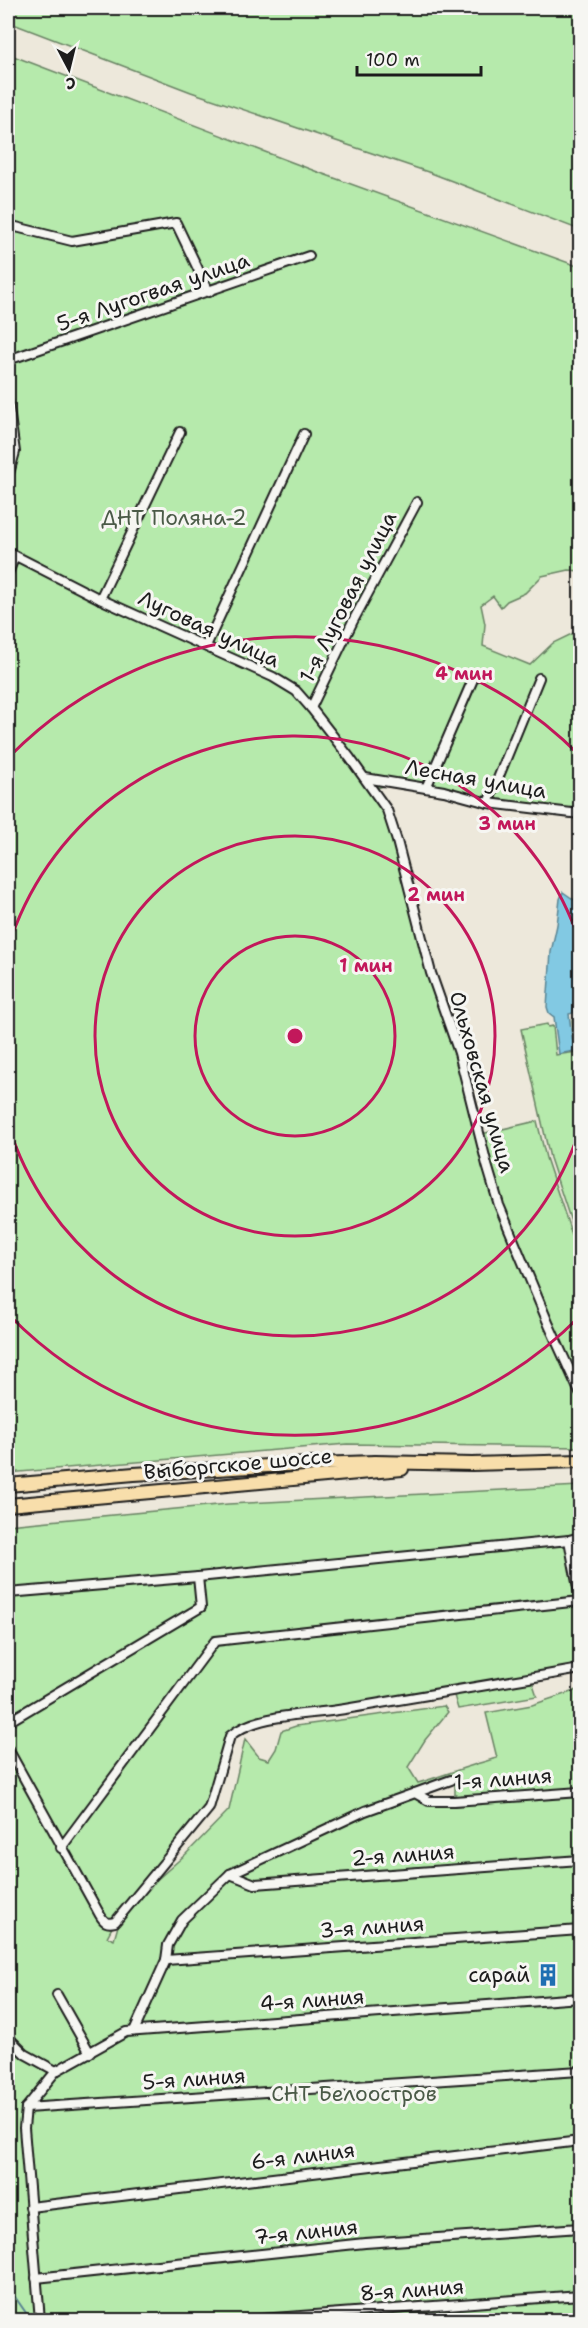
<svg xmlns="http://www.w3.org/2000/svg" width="588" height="2328" font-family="'Shantell Sans',sans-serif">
  <rect width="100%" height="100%" fill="#ede8db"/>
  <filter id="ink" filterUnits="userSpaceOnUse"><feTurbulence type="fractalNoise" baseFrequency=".0167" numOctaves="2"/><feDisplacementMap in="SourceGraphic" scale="12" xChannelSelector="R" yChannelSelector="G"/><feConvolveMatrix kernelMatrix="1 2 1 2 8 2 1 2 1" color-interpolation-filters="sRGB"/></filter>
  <g filter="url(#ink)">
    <g fill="#b6eaac" stroke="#698364" stroke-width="1.5" fill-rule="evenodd">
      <polygon points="8,8 580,8 580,230 431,173 191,92 8,22"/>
      <polygon points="8,54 315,171 580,267 580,571 569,570 542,576 525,593 507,601 501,607 493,596 481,605 485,624 483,646 530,665 553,643 580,630 580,814 485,803 395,783 373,789 383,803 481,1134 537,1121 546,1158 580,1259 580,1447 347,1444 8,1473"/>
      <polygon points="580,1017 580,1249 550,1158 521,1029 547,1024 548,1027 553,1026 556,1055 576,1052 572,1020"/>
      <path d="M580 1486V1669L531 1678 537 1696 458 1709 453 1692 275 1719 230 1736 209 1808 115 1922 107 1937 114 1940 118 1926 143 1892 186 1854 229 1810 245 1739 259 1757 269 1760 276 1749 281 1731 296 1726 444 1706 448 1712 425 1740 408 1767 418 1783C445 1775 470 1765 497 1758L486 1713 532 1705 580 1689V2307L577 2320H8V1525L228 1504ZM455 1778V1801H429L414 1793Z"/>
    </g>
    <polygon fill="#82c9e3" stroke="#598493" stroke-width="1.5" points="563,892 580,904 580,964 578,968 573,1013 569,1014 574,1051 559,1054 554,1017 549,1013 547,1007 551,952 557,925 560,899"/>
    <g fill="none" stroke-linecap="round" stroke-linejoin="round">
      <polyline stroke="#598493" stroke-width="2" points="8,2287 31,2320"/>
      <g stroke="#1c1c1c" stroke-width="12">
        <g id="minor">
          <polyline points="8,225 72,241 176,223 209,292"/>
          <polyline points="8,360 309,256"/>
          <polyline points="8,402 15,452 8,477"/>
          <polyline points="8,552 100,599 273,677 296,691 311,708 350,758 387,810 397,841 431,973 459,1053 487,1165 499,1205 549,1325 580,1393"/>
          <polyline points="8,573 15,556"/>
          <polyline points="100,599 180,432"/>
          <polyline points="206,646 304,434"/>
          <polyline points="311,708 353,621 417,502"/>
          <polyline points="365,778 444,791 488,803 580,814"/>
          <polyline points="426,788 474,677"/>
          <polyline points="488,803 539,678"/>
          <polyline points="569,1540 580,1599"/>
          <polyline points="8,1593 198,1577 569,1540 580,1537"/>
          <polyline points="8,1722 201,1607 198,1577"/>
          <path d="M8 1749 100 1915C104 1922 107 1924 115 1922L209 1808 230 1736C257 1713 311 1715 345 1709 424 1696 502 1683 580 1669"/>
          <polyline points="415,1793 451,1780"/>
          <polyline points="61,1848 215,1641 580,1601"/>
          <polyline points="230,1874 255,1884 580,1860"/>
          <polyline points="166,1960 580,1930"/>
          <polyline points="57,1995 90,2053"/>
          <polyline points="134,2031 166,1960 168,1945 182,1920 230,1874 365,1811 415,1793 429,1801 454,1801 580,1792"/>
          <polyline points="8,2037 25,2054 56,2071"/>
          <polyline points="26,2108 580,2071"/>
          <polyline points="30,2207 580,2141"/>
          <polyline points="36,2278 365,2243 580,2228"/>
          <polyline points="40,2320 24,2128 26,2108 56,2071 126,2032 580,1998"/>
          <polyline points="246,2320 580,2295"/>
          <polyline points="577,2320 580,2307"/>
        </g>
      </g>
      <g stroke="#1c1c1c" stroke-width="16">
        <g id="primary">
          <polyline points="8,1485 134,1474 285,1465 375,1462 472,1464 580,1461"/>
          <polyline points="8,1505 402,1469"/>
        </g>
      </g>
      <use href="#minor" stroke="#f6f6f2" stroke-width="8"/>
      <use href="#primary" stroke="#f8deab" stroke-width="12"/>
    </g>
  </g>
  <g fill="none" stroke="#c2185b" stroke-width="3">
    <circle cx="295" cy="1036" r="100"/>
    <circle cx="295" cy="1036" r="200"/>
    <path d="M580 1129A300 300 0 0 1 8 1124M8 948A300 300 0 0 1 580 943"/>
    <path d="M580 1316A400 400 0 0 1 10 1316M10 756A400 400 0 0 1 580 756"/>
  </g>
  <defs>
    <g id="building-bare" transform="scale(1.8)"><path d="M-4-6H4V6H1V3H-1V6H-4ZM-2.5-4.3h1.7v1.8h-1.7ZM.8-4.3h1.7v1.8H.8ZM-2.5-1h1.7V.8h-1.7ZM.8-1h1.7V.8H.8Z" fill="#1f6fb2" stroke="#f6f6f2" stroke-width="2.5" paint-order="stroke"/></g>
  </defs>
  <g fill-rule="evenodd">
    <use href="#building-bare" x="548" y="1975"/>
  </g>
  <g text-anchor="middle" stroke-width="6" stroke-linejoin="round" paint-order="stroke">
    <g font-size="21" fill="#1c1c1c" stroke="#f6f6f2">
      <text transform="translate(153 292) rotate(-19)" y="7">5-я Лугогвая улица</text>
      <text transform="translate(348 597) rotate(-63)" y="7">1-я Луговая улица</text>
      <text transform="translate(209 629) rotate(25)" y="7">Луговая улица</text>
      <text transform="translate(476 779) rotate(10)" y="7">Лесная улица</text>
      <text transform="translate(482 1082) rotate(74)" y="7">Ольховская улица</text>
      <text transform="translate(238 1464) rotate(-5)" y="7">Выборгское шоссе</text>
      <text transform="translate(503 1779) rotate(-4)" y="7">1-я линия</text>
      <text transform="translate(403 1855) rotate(-4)" y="7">2-я линия</text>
      <text transform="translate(372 1927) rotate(-4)" y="7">3-я линия</text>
      <text transform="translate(312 2000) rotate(-4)" y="7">4-я линия</text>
      <text transform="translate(194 2079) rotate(-4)" y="7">5-я линия</text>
      <text transform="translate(303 2156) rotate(-7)" y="7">6-я линия</text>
      <text transform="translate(306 2232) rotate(-6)" y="7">7-я линия</text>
      <text transform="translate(412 2290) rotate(-4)" y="7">8-я линия</text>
    </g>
    <g font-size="21" fill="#4a5a47" stroke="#f6f6f2">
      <text x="174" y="525">ДНТ Поляна-2</text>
      <text x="354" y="2101">СНТ Белоостров</text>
    </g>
    <g font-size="21" fill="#1c1c1c" stroke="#f6f6f2" text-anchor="end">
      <text x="530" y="1982">сарай</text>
    </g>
  </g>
  <circle cx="295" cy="1036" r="9" fill="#c2185b" stroke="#f6f6f2" stroke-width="3"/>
  <g font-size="18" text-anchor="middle" font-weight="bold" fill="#c2185b" stroke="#f6f6f2" stroke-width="6" stroke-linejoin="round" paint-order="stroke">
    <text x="464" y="680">4 мин</text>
    <text x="507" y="830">3 мин</text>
    <text x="436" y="901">2 мин</text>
    <text x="366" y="972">1 мин</text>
  </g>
  <rect width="588" height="2328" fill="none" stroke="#f6f6f2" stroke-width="30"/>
  <rect x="15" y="15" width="558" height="2298" fill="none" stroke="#1c1c1c" stroke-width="2" filter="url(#ink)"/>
  <g transform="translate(69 69) rotate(173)" stroke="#f6f6f2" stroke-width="4.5" paint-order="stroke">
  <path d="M0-4.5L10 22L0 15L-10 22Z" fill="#1c1c1c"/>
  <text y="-9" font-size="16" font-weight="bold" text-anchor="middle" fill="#1c1c1c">С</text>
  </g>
  <path d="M357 66v9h124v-9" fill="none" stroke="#1c1c1c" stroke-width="3"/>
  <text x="366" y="66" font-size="18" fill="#1c1c1c" stroke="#f6f6f2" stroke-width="4.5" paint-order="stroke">100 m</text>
</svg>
